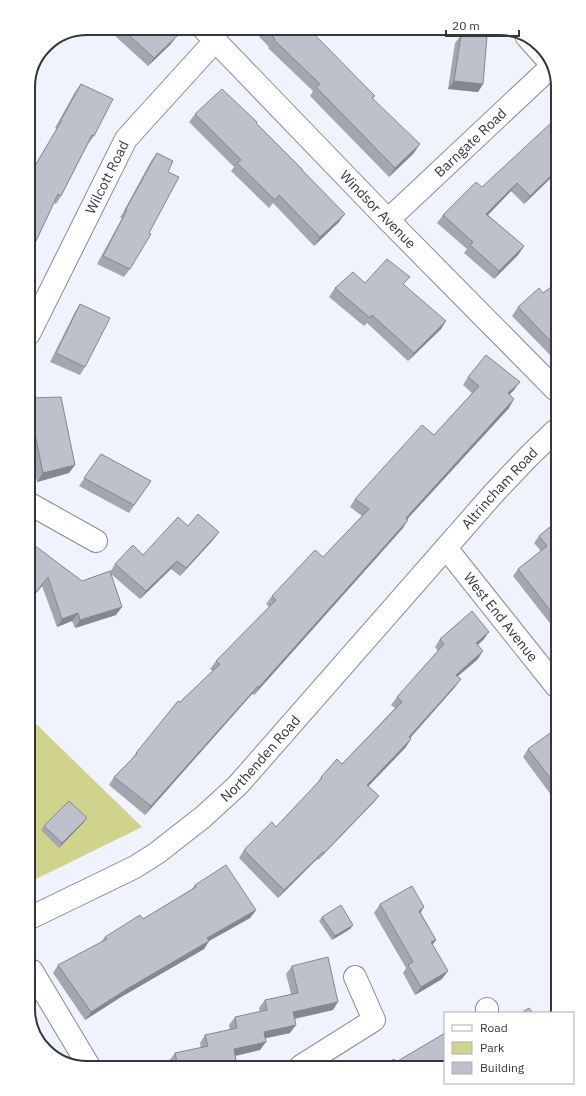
<svg xmlns="http://www.w3.org/2000/svg" width="586" height="1096" font-family="'IBM Plex Sans',sans-serif">
  <rect width="100%" height="100%" fill="#f0f3fd"/>
  <polygon fill="#d0d38e" points="31,719 142,827 32,881"/>
  <g fill="none" stroke-linecap="round" stroke-linejoin="round">
    <g stroke="#878a93" stroke-width="24">
      <g id="street">
        <path id="s1" d="M203 28 388 220 555 389"/>
        <polyline points="527,37 553,66"/>
        <path id="s2" d="M388 220 553 65"/>
        <path id="s3" d="M29 334 126 139 215 41"/>
        <polyline points="30,504 96,541"/>
        <path id="s4" d="M446 548 556 686"/>
        <polyline points="32,971 90,1068"/>
        <polyline points="487,1009 487,1013"/>
        <polyline points="301,1066 374,1020 355,977"/>
      </g>
    </g>
    <g stroke="#878a93" stroke-width="24">
      <g id="primary">
        <path id="s5" d="M32 917 135 867 157 853 203 817 238 785 494 493 529 456 555 431"/>
      </g>
    </g>
    <use href="#street" stroke="#fff" stroke-width="22"/>
    <use href="#primary" stroke="#fff" stroke-width="22"/>
  </g>
  <g fill="#a3a6af">
    <polygon points="111,28 170,28 171,44 148,66 114,35 115,33"/>
    <polygon points="251,28 308,28 373,98 414,153 389,177 310,96 313,91 268,48 269,47"/>
    <polygon points="427,28 442,28 438,32 431,32"/>
    <polygon points="461,35 483,84 478,92 448,89 455,43"/>
    <polygon points="81,84 94,136 88,144 61,196 56,204 54,203 29,256 29,175 57,129 55,128 75,92"/>
    <polygon points="195,114 257,122 256,123 302,170 339,222 314,246 273,203 269,208 231,171 234,167 189,122"/>
    <polygon points="157,153 168,172 149,233 130,269 124,277 97,264 122,218 120,218 151,161"/>
    <polygon points="554,175 524,204 511,191 488,215 524,246 518,255 494,279 464,253 467,249 437,223 443,215 482,187"/>
    <polygon points="365,283 404,285 446,321 441,329 408,361 367,323 364,326 329,297 335,288"/>
    <polygon points="555,284 555,351 550,355 512,316 518,307 543,293"/>
    <polygon points="80,304 85,367 80,375 50,362 75,312"/>
    <polygon points="468,377 514,390 509,395 509,408 407,519 403,528 254,695 252,694 145,815 109,785 114,777 130,761 136,753 180,702 213,671 210,669 216,661 269,607 266,604 272,596 323,557 362,516 350,507 355,499 434,435 472,393 463,385"/>
    <polygon points="30,398 69,473 37,482 30,447"/>
    <polygon points="101,454 151,481 129,513 79,486"/>
    <polygon points="556,522 556,631 513,576 518,569 541,551 534,543 539,536"/>
    <polygon points="188,526 219,532 213,540 180,576 171,569 140,599 111,574 116,615 75,628 72,621 57,627 42,586 31,599 30,542 82,581 110,572 115,564 143,555"/>
    <polygon points="440,639 484,639 478,645 478,659 458,676 455,687 410,738 406,747 368,786 379,796 373,803 318,860 317,859 278,898 239,858 244,850 276,827 316,785 321,777 342,764 395,708 391,705 397,697 438,651 435,647"/>
    <polygon points="557,736 557,803 523,757 528,749"/>
    <polygon points="87,818 84,822 59,848 41,830 44,826"/>
    <polygon points="195,885 256,910 250,918 209,941 204,949 121,997 85,1020 53,973 58,965 101,942 105,937 143,919 192,889"/>
    <polygon points="380,904 421,913 436,940 432,945 442,979 415,995 403,973 406,968 374,913"/>
    <polygon points="322,917 353,925 350,929 332,940 319,921"/>
    <polygon points="292,966 333,1010 295,1019 290,1033 265,1038 260,1050 236,1056 236,1060 232,1066 153,1067 170,1064 169,1061 175,1053 201,1048 200,1043 205,1035 230,1030 229,1025 235,1017 260,1012 259,1008 265,1000 291,994 286,974"/>
  </g>
  <g fill="#85878e">
    <polygon points="433,28 442,28 438,32 431,32"/>
    <polygon points="177,36 171,44 148,66 154,58"/>
    <polygon points="454,81 483,84 478,92 448,89"/>
    <polygon points="420,144 414,153 389,177 395,168"/>
    <polygon points="554,173 554,175 524,204 530,196"/>
    <polygon points="517,183 511,191 481,222 486,214"/>
    <polygon points="345,214 339,222 314,246 320,237"/>
    <polygon points="524,246 518,255 494,279 499,271"/>
    <polygon points="446,321 441,329 408,361 414,353"/>
    <polygon points="555,349 555,351 550,355"/>
    <polygon points="520,382 514,390 502,401 508,393"/>
    <polygon points="514,399 509,408 401,526 406,518"/>
    <polygon points="75,465 69,473 37,482 43,473"/>
    <polygon points="408,520 403,528 254,695 259,687"/>
    <polygon points="219,532 213,540 180,576 186,568"/>
    <polygon points="177,561 171,569 140,599 146,591"/>
    <polygon points="48,577 42,586 31,599 37,591"/>
    <polygon points="122,607 116,615 75,628 80,620"/>
    <polygon points="78,613 72,621 57,627 62,619"/>
    <polygon points="489,632 484,639 471,651 476,643"/>
    <polygon points="483,651 478,659 451,682 456,675"/>
    <polygon points="461,679 455,687 404,745 409,737"/>
    <polygon points="258,686 252,694 145,815 151,806"/>
    <polygon points="411,739 406,747 362,793 367,785"/>
    <polygon points="379,796 373,803 318,860 324,853"/>
    <polygon points="87,818 84,822 59,848 62,843"/>
    <polygon points="323,852 317,859 278,898 284,890"/>
    <polygon points="424,907 419,916 419,911"/>
    <polygon points="256,910 250,918 209,941 204,949 121,997 85,1020 91,1012 127,989 207,938"/>
    <polygon points="353,925 350,929 332,940 335,936"/>
    <polygon points="436,940 430,948 431,942"/>
    <polygon points="448,971 442,979 415,995 421,987"/>
    <polygon points="338,1002 333,1010 288,1020 293,1012"/>
    <polygon points="296,1025 290,1033 258,1040 264,1032"/>
    <polygon points="266,1042 260,1050 228,1057 234,1049"/>
    <polygon points="236,1060 232,1066 206,1067"/>
  </g>
  <g fill="#bec1cb" stroke="#85878e">
    <polygon points="121,28 170,28 177,36 154,58"/>
    <polygon points="265,28 308,28 375,96 372,98 420,144 395,168 316,87 320,84 274,40 275,39"/>
    <polygon points="461,35 487,36 483,84 454,81"/>
    <polygon points="81,84 113,99 94,136 92,135 61,196 58,194 29,256 29,176 62,120 61,120"/>
    <polygon points="222,89 257,122 256,123 302,169 302,170 345,214 320,237 279,195 275,200 237,163 241,160 195,114"/>
    <polygon points="551,123 554,126 554,173 530,196 517,183 486,214 524,246 499,271 470,245 473,242 443,215 476,182 482,187"/>
    <polygon points="157,153 173,161 168,172 179,177 149,233 151,234 130,269 103,256 127,210 126,209"/>
    <polygon points="387,259 410,277 403,284 446,321 414,353 372,315 370,318 335,288 353,272 365,283"/>
    <polygon points="555,284 555,346 518,307 539,288 543,293"/>
    <polygon points="80,304 110,318 85,367 56,353"/>
    <polygon points="486,355 520,382 508,393 514,399 406,518 408,520 259,687 258,686 151,806 114,777 137,754 136,753 178,701 180,702 220,664 216,661 276,600 272,596 315,550 323,557 369,509 355,499 422,425 434,435 479,386 468,377"/>
    <polygon points="61,397 75,465 43,473 30,410 30,398"/>
    <polygon points="101,454 151,481 134,505 84,478"/>
    <polygon points="198,514 219,532 186,568 177,561 146,591 115,564 133,545 143,555 178,517 188,526"/>
    <polygon points="556,522 556,618 518,569 547,546 539,536"/>
    <polygon points="30,542 82,581 110,571 122,607 80,620 78,613 62,619 48,577 37,591 30,586"/>
    <polygon points="472,611 489,632 476,643 483,651 456,675 461,679 409,737 411,739 367,785 379,796 324,853 323,852 284,890 244,850 272,822 276,827 322,778 321,777 337,759 342,764 402,702 397,697 444,644 440,639"/>
    <polygon points="553,731 557,736 557,787 528,749"/>
    <polygon points="69,801 87,818 62,843 44,826"/>
    <polygon points="226,865 256,910 207,938 209,941 127,989 91,1012 58,965 107,939 105,937 140,915 143,919 196,887 195,885"/>
    <polygon points="412,886 424,907 419,911 436,940 431,942 448,971 421,987 408,965 413,962 380,904"/>
    <polygon points="341,905 353,925 335,936 322,917"/>
    <polygon points="328,957 338,1002 293,1012 296,1025 264,1032 266,1042 234,1049 236,1060 206,1067 153,1067 177,1062 175,1053 208,1046 205,1035 237,1028 235,1017 267,1010 265,1000 298,993 292,966"/>
    <polygon points="529,1008 533,1013 521,1013"/>
    <polygon points="33,1030 40,1040 39,1040 33,1032"/>
    <polygon points="445,1033 445,1064 386,1065 394,1059 396,1062"/>
  </g>
  <g text-anchor="middle" stroke-width="3" stroke-linejoin="round" paint-order="stroke">
    <g font-size="14" fill="#35363a" stroke="#fff">
      <text dy="5" stroke="none"><textPath href="#s2" startOffset="113">Barngate Road</textPath></text>
      <text dy="5" stroke="none"><textPath href="#s3" startOffset="175">Wilcott Road</textPath></text>
      <text dy="5" stroke="none"><textPath href="#s1" startOffset="252">Windsor Avenue</textPath></text>
      <text dy="5" stroke="none"><textPath href="#s5" startOffset="642">Altrincham Road</textPath></text>
      <text dy="5" stroke="none"><textPath href="#s4" startOffset="88">West End Avenue</textPath></text>
      <text dy="5" stroke="none"><textPath href="#s5" startOffset="281">Northenden Road</textPath></text>
    </g>
  </g>
  <path d="M0 0H586V1096H0ZM87 35H499A52 52 0 0 1 551 87V1009A52 52 0 0 1 499 1061H87A52 52 0 0 1 35 1009V87A52 52 0 0 1 87 35Z" fill="#fff" fill-rule="evenodd"/>
  <path fill="none" stroke="#35363a" stroke-width="2" d="M87 35H499A52 52 0 0 1 551 87V1009A52 52 0 0 1 499 1061H87A52 52 0 0 1 35 1009V87A52 52 0 0 1 87 35Z"/>
  <rect x="444" y="1012" width="130" height="72" fill="#ffffff" stroke="#aeafb0"/>
  <rect x="452" y="1025" width="20" height="6" fill="#ffffff" stroke="#aeafb0"/>
  <text x="480" y="1032" font-size="12" fill="#35363a">Road</text>
  <rect x="452" y="1042" width="20" height="12" fill="#d0d38e" stroke="#aeafb0"/>
  <text x="480" y="1052" font-size="12" fill="#35363a">Park</text>
  <rect x="452" y="1062" width="20" height="12" fill="#bec1cb" stroke="#aeafb0"/>
  <text x="480" y="1072" font-size="12" fill="#35363a">Building</text>
  <path d="M446 30v6h73v-6" fill="none" stroke="#35363a" stroke-width="2"/>
  <text x="452" y="30" font-size="12" fill="#35363a" stroke="#ffffff" stroke-width="3" paint-order="stroke">20 m</text>
</svg>
